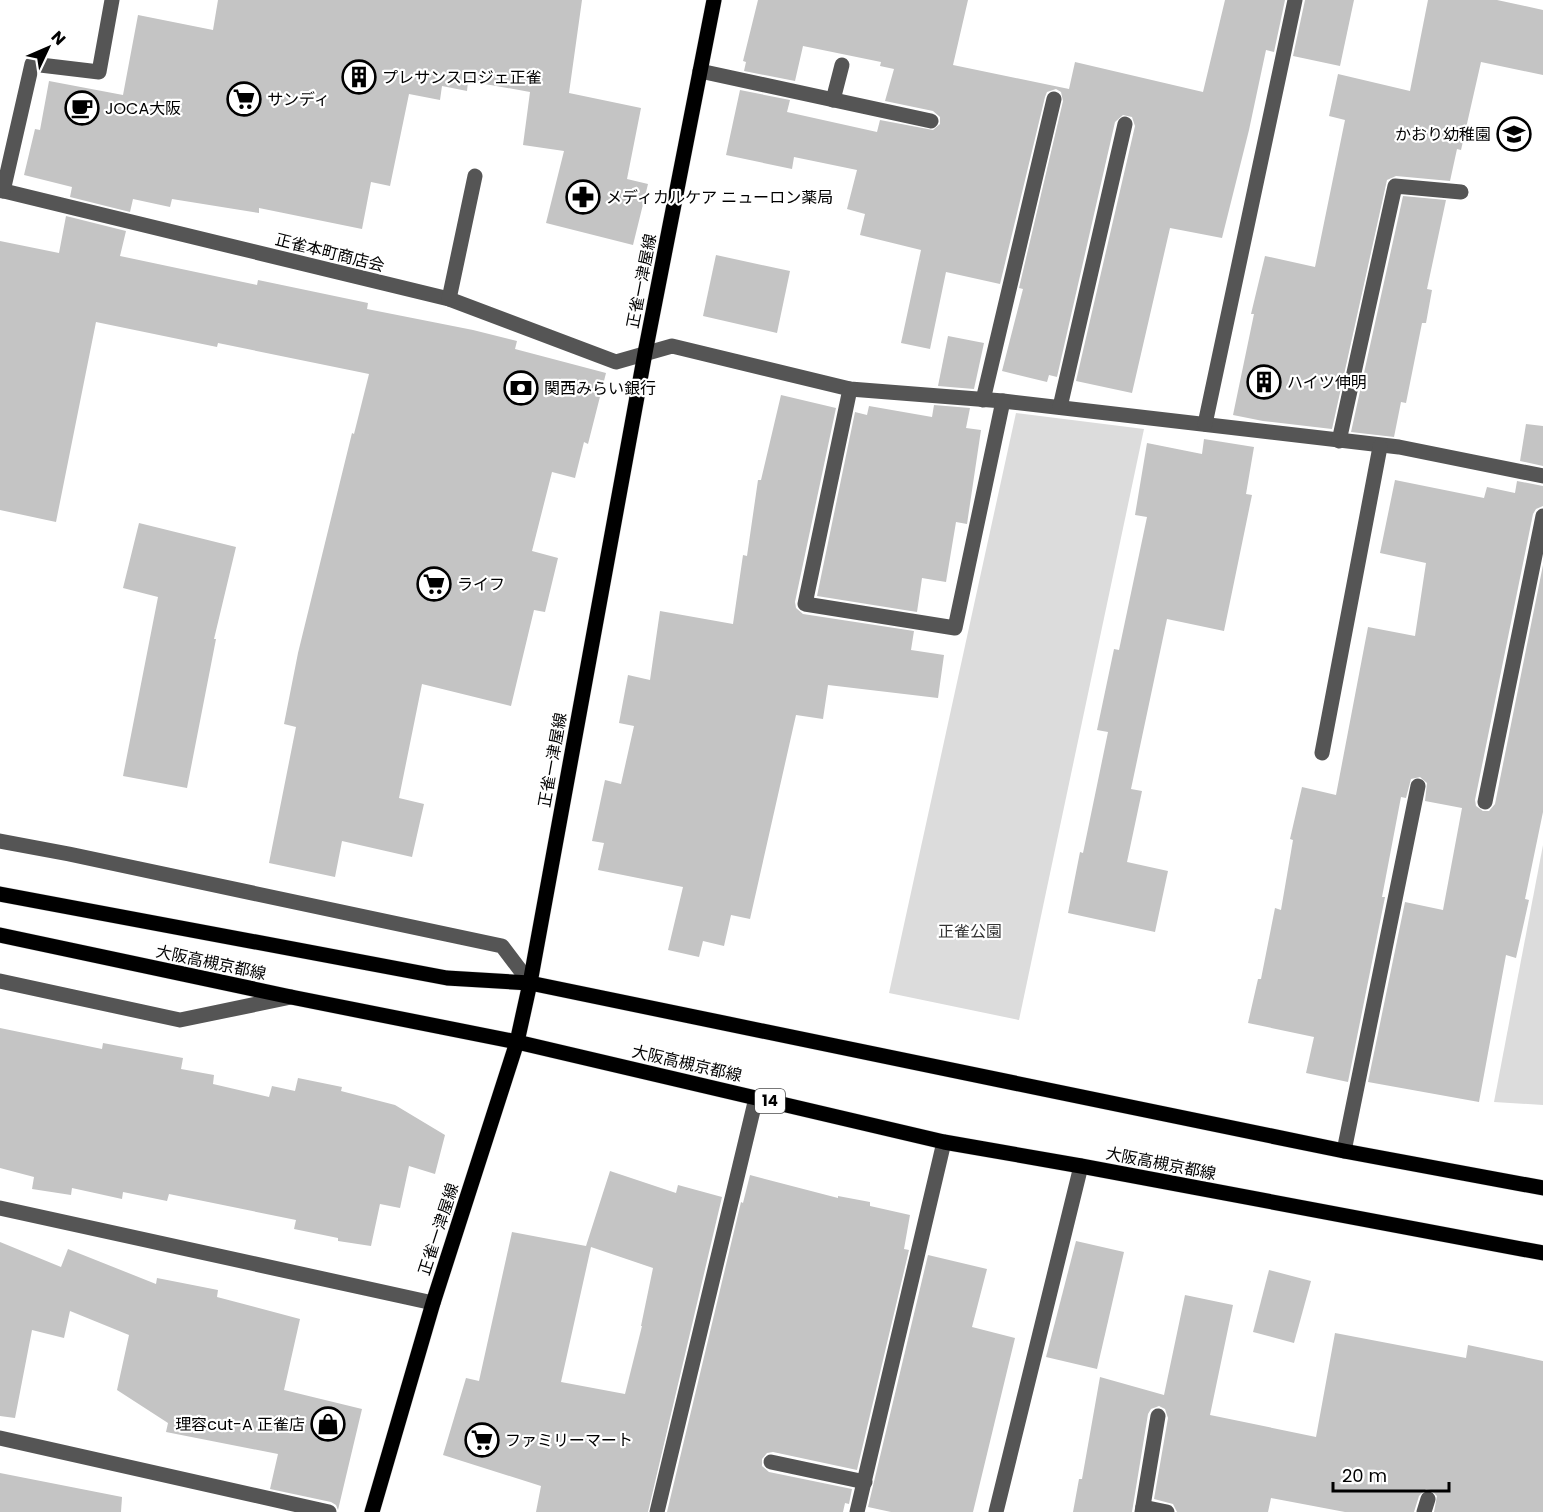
<svg xmlns="http://www.w3.org/2000/svg" width="1543" height="1512" font-family="Poppins,'Noto Sans JP',sans-serif">
  <rect width="100%" height="100%" fill="#fff"/>
  <g fill="#dcdcdc">
    <polygon points="1016,413 1144,429 1019,1020 889,993"/>
    <polygon points="1543,845 1543,1105 1494,1102"/>
  </g>
  <g fill="#c4c4c4" fill-rule="evenodd">
    <polygon points="218,0 582,0 569,93 641,108 627,179 648,184 633,245 546,223 564,151 523,145 530,92 468,81 467,91 442,86 440,100 409,94 390,186 371,182 362,229 259,208 259,213 172,199 170,207 133,199 130,212 70,197 72,187 24,175 35,129 40,130 49,81 123,95 138,15 213,30"/>
    <polygon points="758,0 968,0 953,65 1069,89 1075,62 1203,92 1225,0 1285,0 1274,52 1266,50 1249,130 1222,238 1170,228 1132,393 1076,381 1135,126 1132,117 1123,115 1115,122 1057,377 1049,375 1047,382 1002,371 1023,289 1019,288 1063,101 1061,92 1056,89 1047,92 1045,97 1000,284 946,272 930,349 901,343 921,250 860,235 865,214 847,209 857,170 794,157 792,169 726,155 740,90 790,100 787,112 877,132 880,120 933,130 940,124 940,117 933,111 885,101 894,69 880,66 881,62 803,46 795,81 744,71 746,62 743,61"/>
    <polygon points="1305,0 1354,0 1340,66 1293,56"/>
    <polygon points="1428,0 1497,0 1543,10 1543,75 1481,62 1461,150 1457,149 1450,181 1396,176 1387,180 1332,429 1263,421 1233,415 1254,314 1251,314 1265,256 1315,267 1345,120 1329,116 1338,74 1410,91"/>
    <polygon points="1403,196 1446,200 1427,289 1432,290 1426,323 1422,323 1406,403 1401,402 1394,437 1351,432"/>
    <polygon points="66,216 126,231 120,256 257,285 258,280 368,303 367,309 473,330 517,341 515,349 606,373 588,444 584,442 575,478 552,472 532,551 558,558 545,612 534,610 511,706 422,684 399,798 424,804 412,857 342,841 335,877 269,863 296,727 284,724 298,653 352,433 354,434 369,374 218,343 217,347 96,322 56,522 0,510 0,241 59,253"/>
    <polygon points="716,255 790,271 777,333 703,316"/>
    <polygon points="948,336 984,343 974,389 938,386"/>
    <polygon points="781,395 836,408 795,602 796,608 803,614 914,631 911,650 944,655 938,698 828,685 823,719 796,715 750,919 731,915 724,946 703,941 699,957 668,950 683,887 598,870 604,843 592,841 605,780 621,784 634,726 619,723 628,675 650,680 660,611 733,624 743,555 747,556 758,480 761,480"/>
    <polygon points="934,405 970,408 966,428 981,430 967,524 956,522 946,582 922,578 917,612 817,596 855,412 867,415 869,406 932,417"/>
    <polygon points="1526,424 1543,426 1543,466 1520,461"/>
    <polygon points="1204,439 1254,447 1246,494 1252,495 1224,631 1167,619 1131,789 1142,791 1127,862 1168,871 1155,932 1068,913 1080,852 1083,853 1108,732 1097,730 1114,649 1119,650 1147,517 1135,515 1147,443 1202,454"/>
    <polygon points="1395,480 1484,498 1487,487 1515,493 1517,481 1543,486 1543,506 1536,509 1533,514 1475,800 1476,806 1483,811 1489,811 1495,804 1543,565 1543,812 1525,899 1529,900 1516,958 1506,955 1479,1102 1368,1082 1405,902 1443,910 1462,808 1425,801 1427,783 1420,777 1411,779 1406,798 1401,797 1382,897 1385,897 1348,1082 1306,1073 1314,1037 1248,1023 1258,979 1261,979 1275,908 1281,910 1293,840 1290,839 1302,787 1336,795 1368,627 1415,636 1426,563 1380,553"/>
    <polygon points="139,523 236,547 214,639 216,639 187,788 123,776 158,597 123,588"/>
    <polygon points="0,1028 102,1049 103,1043 183,1058 181,1069 214,1075 213,1084 269,1097 272,1086 295,1091 298,1078 342,1087 341,1091 395,1105 445,1135 435,1174 409,1166 400,1208 380,1204 371,1246 338,1241 338,1238 294,1229 296,1220 169,1194 167,1201 123,1192 122,1199 72,1188 71,1195 32,1189 34,1177 0,1168"/>
    <path d="M610 1171 676 1193 678 1185 722 1197 648 1512H536L541 1486 443 1455 466 1378 479 1381 512 1232 586 1246ZM591 1247 653 1268 641 1326H642L625 1394 561 1382Z"/>
    <polygon points="750,1175 838,1198 838,1196 870,1202 870,1206 910,1215 904,1249 909,1250 857,1470 773,1452 767,1453 762,1459 762,1466 769,1472 852,1489 849,1504 845,1503 843,1512 667,1512 741,1202 743,1203"/>
    <polygon points="1076,1241 1124,1252 1097,1369 1046,1357"/>
    <polygon points="0,1242 61,1267 68,1249 156,1284 157,1278 218,1290 217,1297 300,1319 284,1390 362,1409 338,1510 336,1505 331,1502 270,1489 278,1454 166,1432 168,1423 117,1390 129,1335 70,1311 64,1338 32,1330 15,1418 0,1416"/>
    <polygon points="928,1255 987,1269 972,1327 1015,1338 973,1512 891,1512 868,1507"/>
    <polygon points="1269,1270 1311,1281 1294,1343 1253,1332"/>
    <polygon points="1185,1295 1233,1305 1210,1415 1316,1437 1335,1333 1466,1358 1468,1345 1543,1361 1543,1512 1434,1512 1437,1496 1431,1490 1426,1489 1419,1496 1414,1512 1345,1512 1271,1498 1268,1512 1177,1512 1173,1504 1154,1499 1168,1418 1165,1409 1159,1406 1151,1409 1148,1414 1132,1512 1073,1512 1079,1479 1082,1479 1100,1377 1164,1395"/>
    <polygon points="0,1473 122,1497 121,1512 0,1512"/>
  </g>
  <g fill="none" stroke-linecap="round" stroke-linejoin="round">
    <g stroke="#dbdbdb" stroke-width="16">
      <g id="major">
        <polyline points="0,894 447,978 530,983 1344,1151 1543,1188"/>
        <polyline points="0,935 291,997 517,1042 944,1142 1081,1166 1543,1253"/>
        <polyline points="372,1512 433,1303 517,1042 530,983 645,353 714,0"/>
      </g>
    </g>
    <g stroke="#555" stroke-width="15">
      <polyline points="700,71 931,121"/>
      <polyline points="833,100 842,65"/>
      <polyline points="0,190 449,299 616,362 672,346 850,389 1003,401 1399,447 1543,476"/>
      <polyline points="3,191 32,64 99,72 112,0"/>
      <polyline points="449,299 475,176"/>
      <polyline points="850,389 805,604 955,628 1003,401"/>
      <polyline points="983,400 1054,99"/>
      <polyline points="1060,407 1125,124"/>
      <polyline points="1205,424 1295,0"/>
      <polyline points="1339,441 1395,186 1461,192"/>
      <polyline points="1322,753 1380,447"/>
      <polyline points="1485,802 1543,516"/>
      <polyline points="0,841 69,854 502,946 530,983"/>
      <polyline points="0,981 180,1020 291,997"/>
      <polyline points="1344,1151 1418,786"/>
      <polyline points="0,1208 433,1303"/>
      <polyline points="0,1438 329,1512"/>
      <polyline points="771,1462 865,1482"/>
      <polyline points="1143,1507 1167,1512"/>
      <polyline points="657,1512 756,1098"/>
      <polyline points="857,1512 944,1142"/>
      <polyline points="996,1512 1081,1166"/>
      <polyline points="1142,1512 1158,1416"/>
      <polyline points="1424,1512 1428,1499"/>
    </g>
    <use href="#major" stroke="#000" stroke-width="15"/>
  </g>
  <defs>
    <g id="building-ring" transform="scale(1.725)"><circle r="9.5" fill="#fff" stroke="#000" stroke-width="1.5"/><path d="M-4-6H4V6H1V3H-1V6H-4ZM-2.5-4.3h1.7v1.8h-1.7ZM.8-4.3h1.7v1.8H.8ZM-2.5-1h1.7V.8h-1.7ZM.8-1h1.7V.8H.8Z" fill="#000"/></g>
    <g id="supermarket-ring" transform="scale(1.725)"><circle r="9.5" fill="#fff" stroke="#000" stroke-width="1.5"/><path d="M-6-5.5h2.5l.6 2H6L4.5 2H-2.5L-4.4-4H-6ZM-1.5 3.2a1.3 1.3 0 1 0 .1 0ZM3 3.2a1.3 1.3 0 1 0 .1 0Z" fill="#000"/></g>
    <g id="cafe-ring" transform="scale(1.725)"><circle r="9.5" fill="#fff" stroke="#000" stroke-width="1.5"/><path d="M-5.5-4.5H6V0H3Q3 3.5 0 3.5H-2.5Q-5.5 3.5-5.5 0ZM3-3.2v2h1.7v-2ZM-6 4.5H4V6H-6Z" fill="#000"/></g>
    <g id="school-ring" transform="scale(1.725)"><circle r="9.5" fill="#fff" stroke="#000" stroke-width="1.5"/><path d="M0-5L7-2L0 1L-7-2ZM-4 1L0 2.5L4 1V4Q0 6-4 4Z" fill="#000"/></g>
    <g id="pharmacy-ring" transform="scale(1.725)"><circle r="9.5" fill="#fff" stroke="#000" stroke-width="1.5"/><path d="M-2-6h4v4h4v4h-4v4h-4v-4h-4v-4h4Z" fill="#000"/></g>
    <g id="bank-ring" transform="scale(1.725)"><circle r="9.5" fill="#fff" stroke="#000" stroke-width="1.5"/><path d="M-6-4H6V4H-6ZM0-2.3a2.3 2.3 0 1 0 0 4.6a2.3 2.3 0 1 0 0-4.6Z" fill="#000"/></g>
    <g id="shop-ring" transform="scale(1.725)"><circle r="9.5" fill="#fff" stroke="#000" stroke-width="1.5"/><path d="M-5-2.5h2.3a2.7 3.5 0 0 1 5.4 0H5L5.5 6h-11ZM-1.5-2.5h3a1.5 2.3 0 0 0-3 0Z" fill="#000"/></g>
  </defs>
  <g fill-rule="evenodd">
    <use href="#building-ring" x="359" y="77"/>
    <use href="#supermarket-ring" x="244" y="99"/>
    <use href="#cafe-ring" x="82" y="108"/>
    <use href="#school-ring" x="1514" y="134"/>
    <use href="#pharmacy-ring" x="583" y="197"/>
    <use href="#building-ring" x="1264" y="382"/>
    <use href="#bank-ring" x="521" y="388"/>
    <use href="#supermarket-ring" x="434" y="584"/>
    <use href="#shop-ring" x="328" y="1424"/>
    <use href="#supermarket-ring" x="482" y="1440"/>
  </g>
  <g text-anchor="middle" stroke-width="4.5" stroke-linejoin="round" paint-order="stroke">
    <rect fill="#fff" stroke="#4c4c4c" stroke-width="1.5" x="755" y="1089" width="30" height="24" rx="4.5"/>
    <g font-size="15" font-weight="bold" fill="#000">
      <text x="770" y="1106">14</text>
    </g>
    <g font-size="16" fill="#000" stroke="#fff" text-anchor="start">
      <text x="382" y="83">プレサンスロジェ正雀</text>
      <text x="267" y="105">サンディ</text>
      <text x="105" y="114">JOCA大阪</text>
      <text x="1491" y="140" text-anchor="end">かおり幼稚園</text>
      <text x="606" y="203">メディカルケア ニューロン薬局</text>
      <text x="1287" y="388">ハイツ伸明</text>
      <text x="544" y="394">関西みらい銀行</text>
      <text x="457" y="590">ライフ</text>
      <text x="305" y="1430" text-anchor="end">理容cut-A 正雀店</text>
      <text x="505" y="1446">ファミリーマート</text>
    </g>
    <g font-size="16" fill="#000" stroke="#fff">
      <text transform="translate(330 252) rotate(14)" y="6">正雀本町商店会</text>
      <text transform="translate(641 281) rotate(-79)" y="6">正雀一津屋線</text>
      <text transform="translate(552 760) rotate(-80)" y="6">正雀一津屋線</text>
      <text transform="translate(211 962) rotate(12)" y="6">大阪高槻京都線</text>
      <text transform="translate(687 1063) rotate(13)" y="6">大阪高槻京都線</text>
      <text transform="translate(1161 1163) rotate(11)" y="6">大阪高槻京都線</text>
      <text transform="translate(438 1229) rotate(-72)" y="6">正雀一津屋線</text>
    </g>
    <g font-size="16" fill="#333" stroke="#fff">
      <text x="970" y="937">正雀公園</text>
    </g>
  </g>
  <g transform="translate(48 48) rotate(46)" stroke="#ffffff" stroke-width="4.5" paint-order="stroke">
  <path d="M0-4.5L10 22L0 15L-10 22Z" fill="#000000"/>
  <text y="-9" font-size="16" font-weight="bold" text-anchor="middle" fill="#000000">N</text>
  </g>
  <path d="M1333 1482v9h116v-9" fill="none" stroke="#000000" stroke-width="3"/>
  <text x="1342" y="1482" font-size="18" fill="#000000" stroke="#ffffff" stroke-width="4.5" paint-order="stroke">20 m</text>
</svg>
